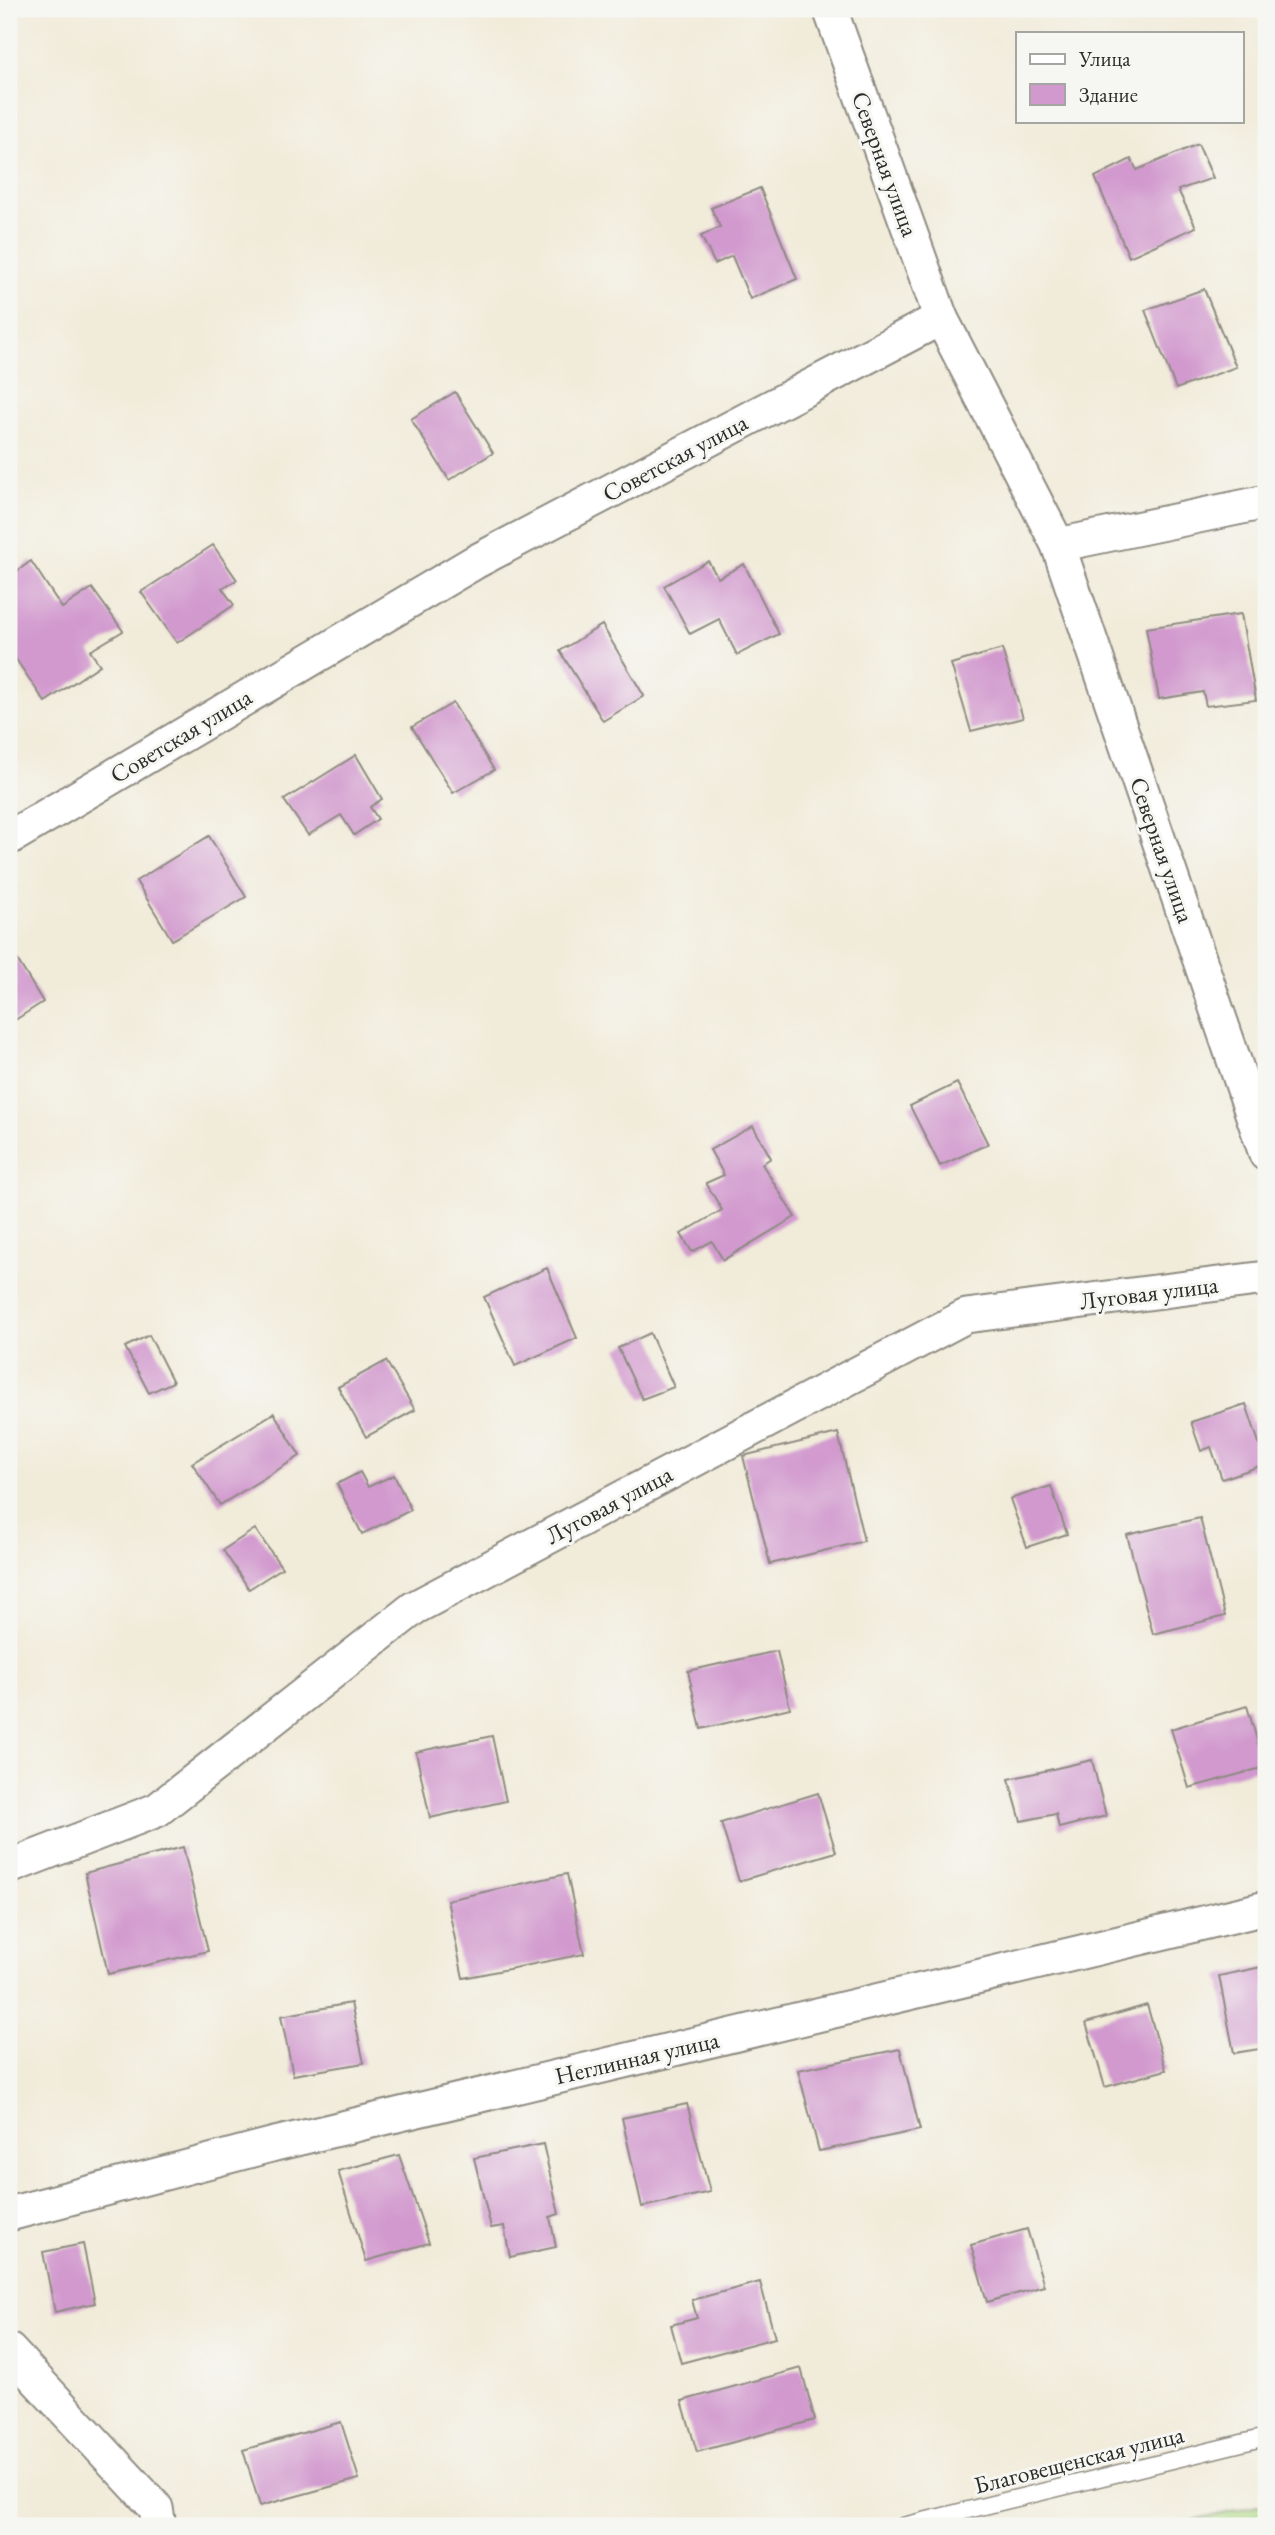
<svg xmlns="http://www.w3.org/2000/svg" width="1275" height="2535" font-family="'EB Garamond',serif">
  <rect width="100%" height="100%" fill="#f6f6f2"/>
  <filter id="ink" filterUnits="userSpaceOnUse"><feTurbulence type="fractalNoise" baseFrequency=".0143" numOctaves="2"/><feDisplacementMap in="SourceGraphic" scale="14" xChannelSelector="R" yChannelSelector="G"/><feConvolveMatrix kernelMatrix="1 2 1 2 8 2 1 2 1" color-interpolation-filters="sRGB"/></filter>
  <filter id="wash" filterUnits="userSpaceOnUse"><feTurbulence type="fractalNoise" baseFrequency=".00686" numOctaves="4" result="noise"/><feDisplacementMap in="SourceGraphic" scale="28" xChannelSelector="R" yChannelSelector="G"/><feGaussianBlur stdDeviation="1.57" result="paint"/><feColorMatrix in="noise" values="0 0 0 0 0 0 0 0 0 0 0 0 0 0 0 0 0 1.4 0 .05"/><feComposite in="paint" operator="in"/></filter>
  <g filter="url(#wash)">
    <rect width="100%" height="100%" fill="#f1ebd9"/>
    <polygon fill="#afd883" stroke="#6d8257" stroke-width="2" points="1266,2504 1266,2526 1171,2526"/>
    <g id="blocks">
      <g fill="#d199ce">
        <polygon points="1198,144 1213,178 1178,190 1196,227 1129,257 1095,177 1131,159 1137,170"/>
        <polygon points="760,188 797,279 750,299 732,256 715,264 701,236 720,227 711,208"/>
        <polygon points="1204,289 1236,367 1176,389 1145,310"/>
        <polygon points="455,392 493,453 449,480 411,419"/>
        <polygon points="213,545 237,580 222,588 234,605 177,643 141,592"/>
        <polygon points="31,561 62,608 92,588 123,631 90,651 100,665 45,702 9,649 9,577"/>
        <polygon points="708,561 718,578 744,564 779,634 737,655 719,619 690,634 664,586"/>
        <polygon points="1241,614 1256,700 1206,706 1203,692 1159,699 1146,628"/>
        <polygon points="602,625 644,696 603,721 560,651"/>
        <polygon points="1002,649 1023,718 971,731 951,664"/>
        <polygon points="453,703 494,770 453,793 412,727"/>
        <polygon points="356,755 382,799 370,807 378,819 354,835 341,815 308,835 284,800"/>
        <polygon points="209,836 246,897 172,940 136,881"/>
        <polygon points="9,946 43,1002 9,1024"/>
        <polygon points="957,1083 988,1144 940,1166 910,1106"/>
        <polygon points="753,1126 771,1158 762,1164 795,1217 723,1260 712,1241 692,1252 681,1234 722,1210 706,1183 724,1175 710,1150"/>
        <polygon points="547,1268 577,1338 515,1366 484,1297"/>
        <polygon points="650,1333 674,1387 642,1399 618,1348"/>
        <polygon points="149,1335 173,1382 149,1393 125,1347"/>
        <polygon points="386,1361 415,1410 366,1437 338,1387"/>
        <polygon points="1246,1404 1266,1464 1222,1479 1211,1447 1201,1451 1191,1422"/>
        <polygon points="274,1413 300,1456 220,1505 192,1463"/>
        <polygon points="838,1433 864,1541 770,1564 743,1456"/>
        <polygon points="360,1472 368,1487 394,1475 411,1510 362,1534 337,1484"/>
        <polygon points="1051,1486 1067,1534 1027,1547 1010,1499"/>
        <polygon points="1200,1518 1225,1616 1153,1634 1127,1535"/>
        <polygon points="255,1529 282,1568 249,1589 223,1550"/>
        <polygon points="777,1651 790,1708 701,1729 688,1671"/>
        <polygon points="1247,1706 1265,1767 1189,1788 1171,1729"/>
        <polygon points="492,1736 506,1801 430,1818 416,1752"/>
        <polygon points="1092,1760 1106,1816 1059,1828 1056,1814 1021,1821 1009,1779"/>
        <polygon points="818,1793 836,1852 739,1881 721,1823"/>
        <polygon points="183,1847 208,1951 108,1974 85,1873"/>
        <polygon points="567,1874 584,1954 463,1978 447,1900"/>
        <polygon points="1266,1966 1266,2048 1234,2053 1219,1976"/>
        <polygon points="351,2003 364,2063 293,2075 281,2016"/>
        <polygon points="1147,2005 1166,2070 1105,2087 1086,2023"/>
        <polygon points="900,2049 920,2130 819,2151 798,2070"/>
        <polygon points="687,2104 710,2192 642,2207 622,2118"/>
        <polygon points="543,2144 559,2214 550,2217 556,2247 510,2257 504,2226 491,2228 474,2158"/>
        <polygon points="399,2155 429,2243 366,2261 338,2171"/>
        <polygon points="1027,2229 1044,2286 987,2302 971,2245"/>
        <polygon points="83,2244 95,2303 55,2312 43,2252"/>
        <polygon points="760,2282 775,2338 681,2363 671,2325 697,2318 692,2300"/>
        <polygon points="801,2368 815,2420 697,2452 682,2401"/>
        <polygon points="341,2422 359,2479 260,2506 243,2450"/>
      </g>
    </g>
  </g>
  <g filter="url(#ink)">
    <use href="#blocks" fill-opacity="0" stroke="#8e8b82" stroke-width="2"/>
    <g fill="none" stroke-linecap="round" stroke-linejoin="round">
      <g stroke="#8e8b82" stroke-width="19">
        <polyline id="service" points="903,2526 1266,2437"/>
      </g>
      <g stroke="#8e8b82" stroke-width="37">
        <g id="minor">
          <polyline points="830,9 941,318"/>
          <polyline points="1058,545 1266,1154"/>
          <polyline points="9,838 475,562 941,318 1058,545 1266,502"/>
          <polyline points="9,1867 157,1810 414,1608 966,1316 1266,1278"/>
          <polyline points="9,2214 275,2144 1266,1908"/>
          <polyline points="9,2350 156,2508 159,2526"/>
        </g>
      </g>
      <use href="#service" stroke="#fff" stroke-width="16"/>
      <use href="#minor" stroke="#fff" stroke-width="33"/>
    </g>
  </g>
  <g text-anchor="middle" stroke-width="6" stroke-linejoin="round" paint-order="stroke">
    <g font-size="24" fill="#2b2b2b" stroke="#f6f6f2">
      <text transform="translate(885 164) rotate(70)" y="8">Северная улица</text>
      <text transform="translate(675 458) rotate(-28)" y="8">Советская улица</text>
      <text transform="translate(181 736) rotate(-31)" y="8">Советская улица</text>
      <text transform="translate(1162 850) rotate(71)" y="8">Северная улица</text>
      <text transform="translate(1149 1293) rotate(-7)" y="8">Луговая улица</text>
      <text transform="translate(609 1505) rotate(-28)" y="8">Луговая улица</text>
      <text transform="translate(637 2058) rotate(-13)" y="8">Неглинная улица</text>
      <text transform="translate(1079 2460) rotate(-14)" y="8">Благовещенская улица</text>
    </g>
  </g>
  <rect width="1275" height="2535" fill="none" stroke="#f6f6f2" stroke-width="35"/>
  <rect x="1016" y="32" width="228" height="91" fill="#f6f6f2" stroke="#a5a5a2" stroke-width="2"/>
  <rect x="1030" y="54" width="35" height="10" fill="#ffffff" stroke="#a5a5a2" stroke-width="2"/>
  <text x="1079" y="66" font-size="21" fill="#2b2b2b">Улица</text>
  <rect x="1030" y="84" width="35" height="21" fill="#d199ce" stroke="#a5a5a2" stroke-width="2"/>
  <text x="1079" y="102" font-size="21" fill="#2b2b2b">Здание</text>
</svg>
